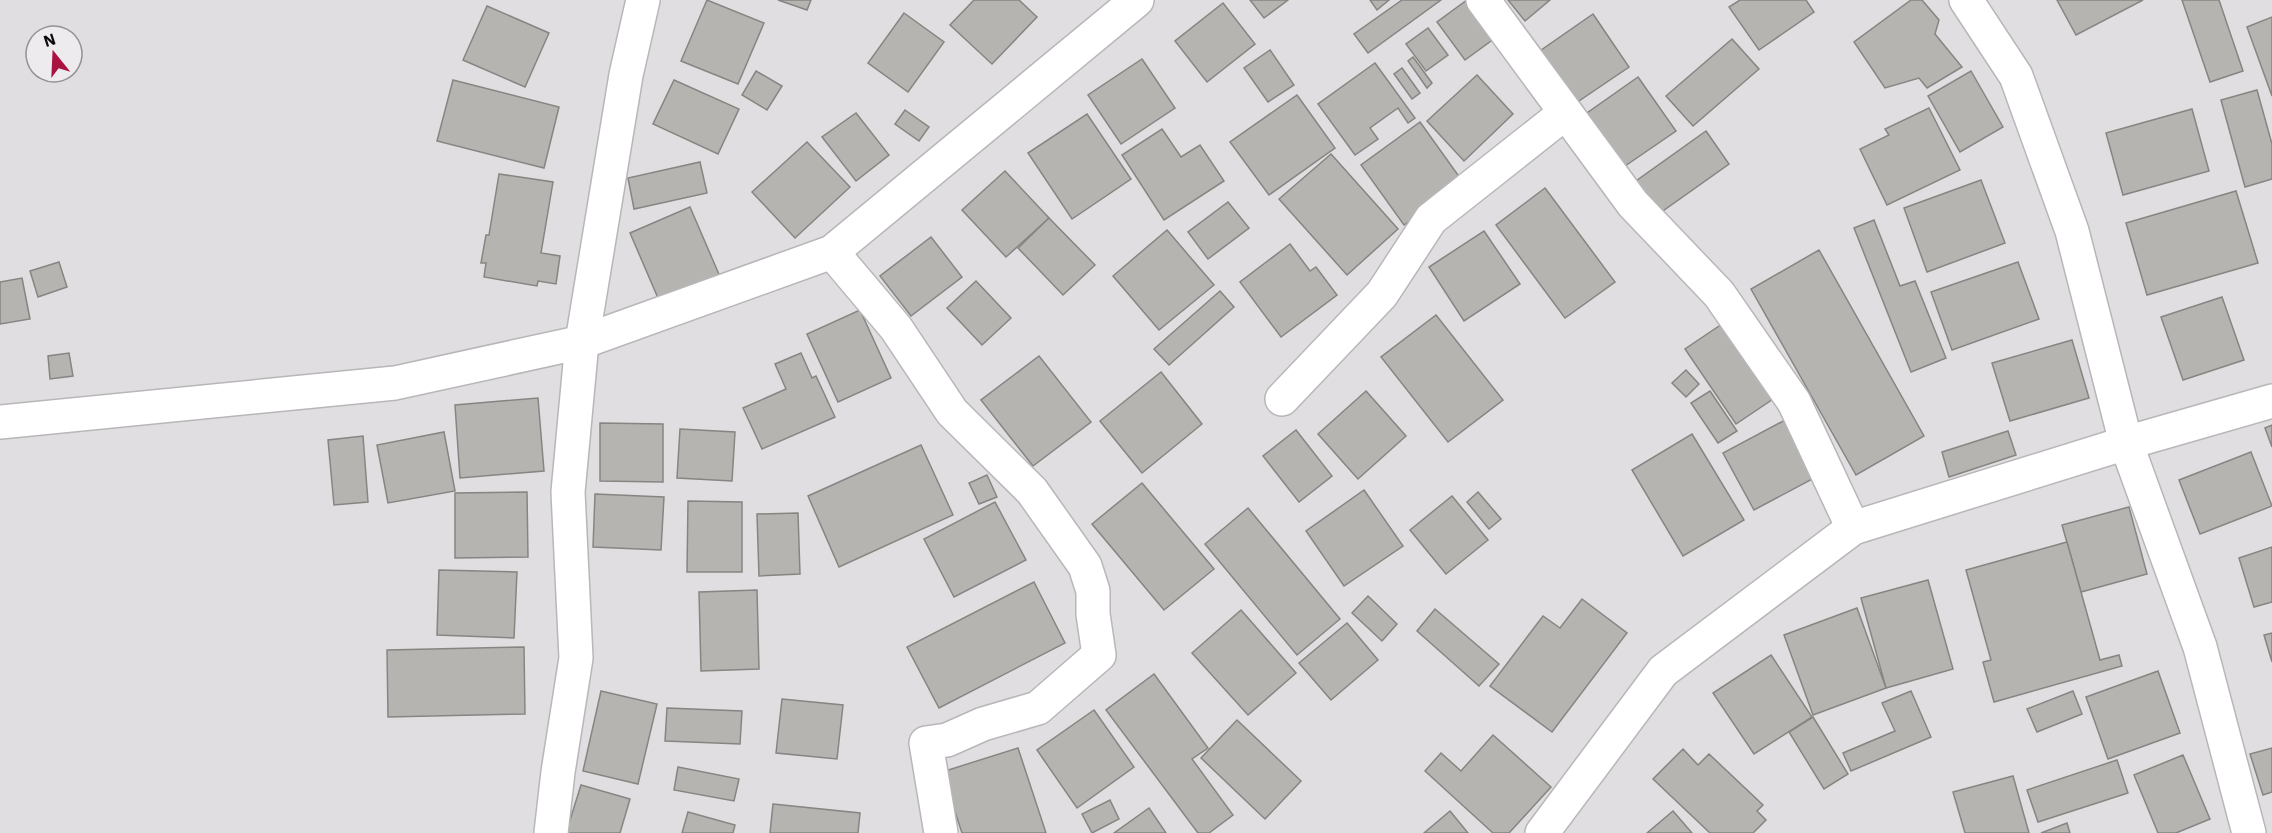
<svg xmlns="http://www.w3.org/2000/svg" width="2272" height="833" font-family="'IBM Plex Sans',sans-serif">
  <rect width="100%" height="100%" fill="#e0dee0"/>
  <g fill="#b6b4b1" stroke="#878582" stroke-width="1.5">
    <polygon points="707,0 764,23 738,84 681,61"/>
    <polygon points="778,0 811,0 807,10"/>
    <polygon points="974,0 1019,0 1037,17 992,64 950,25"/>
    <polygon points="1250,0 1288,0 1264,18"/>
    <polygon points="1370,0 1389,0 1377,10"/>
    <polygon points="1402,0 1441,0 1368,53 1354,34"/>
    <polygon points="1467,0 1495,38 1465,60 1437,22"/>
    <polygon points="1508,0 1550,0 1525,21"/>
    <polygon points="1740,0 1806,0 1814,12 1759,50 1729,7"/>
    <polygon points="1911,0 1922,0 1939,20 1935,34 1962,67 1927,88 1919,78 1885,88 1854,42"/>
    <polygon points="2057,0 2143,0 2076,35"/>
    <polygon points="2182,0 2219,0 2243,71 2210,82"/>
    <polygon points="1223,3 1255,44 1207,82 1175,41"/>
    <polygon points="487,6 549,33 525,87 463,60"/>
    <polygon points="904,13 944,42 908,92 868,63"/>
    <polygon points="1593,14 1629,67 1573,105 1537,53"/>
    <polygon points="2272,17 2272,96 2247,27"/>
    <polygon points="1428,28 1448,55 1426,71 1406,44"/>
    <polygon points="1732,39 1759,69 1693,126 1666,96"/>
    <polygon points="1270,50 1294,85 1268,102 1244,68"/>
    <polygon points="1413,57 1432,83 1427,88 1408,61"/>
    <polygon points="1142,59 1175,108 1121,144 1088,95"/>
    <polygon points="1375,63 1415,118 1408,123 1398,108 1370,128 1378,139 1355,155 1318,104"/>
    <polygon points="1402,68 1420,93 1412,99 1394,74"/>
    <polygon points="756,71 782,86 767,110 742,95"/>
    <polygon points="1971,71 2003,127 1960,152 1928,96"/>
    <polygon points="1477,75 1513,114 1464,161 1427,121"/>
    <polygon points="1638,77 1676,131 1625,166 1587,113"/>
    <polygon points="453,80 559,107 544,168 437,141"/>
    <polygon points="674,80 739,109 718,154 653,124"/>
    <polygon points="2257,90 2272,144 2272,179 2245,187 2221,100"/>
    <polygon points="1297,95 1335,148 1269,195 1230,142"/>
    <polygon points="1929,108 1960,170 1887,205 1860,149 1889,135 1885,129"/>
    <polygon points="2192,109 2209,171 2123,195 2106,133"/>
    <polygon points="905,110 929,127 919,141 895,124"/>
    <polygon points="856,113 889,155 856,181 822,137"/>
    <polygon points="1087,114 1131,179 1072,219 1028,153"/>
    <polygon points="1420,122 1463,182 1404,225 1361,165"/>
    <polygon points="1162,129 1181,157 1200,145 1224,181 1164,220 1122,155"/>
    <polygon points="1706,131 1729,164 1660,213 1636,181"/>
    <polygon points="807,142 850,187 795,238 752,192"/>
    <polygon points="1331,154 1398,229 1347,275 1279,199"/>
    <polygon points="700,162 707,193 634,209 628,178"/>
    <polygon points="1005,171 1049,218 1006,257 962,210"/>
    <polygon points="499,174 553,182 541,253 560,256 556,284 538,281 537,286 484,277 486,263 481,263 486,235 489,235"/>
    <polygon points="1981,180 2005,243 1927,272 1904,208"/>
    <polygon points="1545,188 1615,282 1565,318 1496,225"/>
    <polygon points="2236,191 2258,263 2147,295 2126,223"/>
    <polygon points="1228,202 1249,228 1208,259 1188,232"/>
    <polygon points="690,207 721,279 661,305 630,233"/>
    <polygon points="1049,218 1095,265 1063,295 1018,248"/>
    <polygon points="1874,220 1900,286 1915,281 1946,358 1911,372 1854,228"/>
    <polygon points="1167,230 1214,285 1159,330 1113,276"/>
    <polygon points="1484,231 1520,284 1464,321 1429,267"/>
    <polygon points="931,237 962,277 911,316 880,276"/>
    <polygon points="1290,244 1310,271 1316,267 1337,295 1281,337 1240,282"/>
    <polygon points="1819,250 1924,436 1856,475 1751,289"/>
    <polygon points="59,262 67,287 38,297 30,271"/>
    <polygon points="2018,262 2039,319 1952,350 1931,292"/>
    <polygon points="22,278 30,319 0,324 0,282"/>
    <polygon points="976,281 1011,318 982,345 947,308"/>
    <polygon points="1220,291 1234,307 1169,365 1154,349"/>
    <polygon points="2222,297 2244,360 2183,380 2161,317"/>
    <polygon points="860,310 891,378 838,402 807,334"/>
    <polygon points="1436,315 1503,400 1448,442 1381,357"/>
    <polygon points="1728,320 1779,395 1736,424 1685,349"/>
    <polygon points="2072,340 2089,398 2010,421 1992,363"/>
    <polygon points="69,353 73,376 50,379 48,356"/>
    <polygon points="801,353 812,378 816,376 835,417 762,449 743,408 786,389 775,364"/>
    <polygon points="1039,356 1091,422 1033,466 981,400"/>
    <polygon points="1686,370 1699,384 1686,397 1672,383"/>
    <polygon points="1161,372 1202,424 1142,473 1100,421"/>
    <polygon points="1366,391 1406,436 1358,479 1318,434"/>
    <polygon points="1710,391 1737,431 1718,443 1691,403"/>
    <polygon points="538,398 544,471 460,478 455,405"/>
    <polygon points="1787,419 1818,476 1754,510 1723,453"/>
    <polygon points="600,423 663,424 663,482 600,481"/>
    <polygon points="2272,425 2272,447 2265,428"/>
    <polygon points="680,429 735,432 732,481 677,478"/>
    <polygon points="1296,430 1332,476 1299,502 1263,456"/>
    <polygon points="2008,431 2016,455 1949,477 1942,452"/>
    <polygon points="444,432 455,491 388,503 377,445"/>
    <polygon points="1692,434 1744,520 1683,556 1632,470"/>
    <polygon points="363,436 368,502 334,505 328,440"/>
    <polygon points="921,445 953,515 839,567 808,496"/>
    <polygon points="2251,452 2272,506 2200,534 2179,480"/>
    <polygon points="987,475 997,497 979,504 969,483"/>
    <polygon points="1142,483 1214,569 1164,610 1092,524"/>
    <polygon points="1364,490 1403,546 1344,586 1306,531"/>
    <polygon points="527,492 528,557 455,558 455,493"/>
    <polygon points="1478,492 1501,519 1489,529 1467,502"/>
    <polygon points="595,494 664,497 661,550 593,547"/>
    <polygon points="1452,496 1488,540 1446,574 1410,530"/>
    <polygon points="688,501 742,502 742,572 687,572"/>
    <polygon points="995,502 1026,560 954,597 924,539"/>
    <polygon points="2129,507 2147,574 2081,592 2062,525"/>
    <polygon points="1248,508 1340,619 1297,655 1205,544"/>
    <polygon points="798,513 800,574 759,576 757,514"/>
    <polygon points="2067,542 2100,660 2119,655 2122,666 1994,702 1983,662 1991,660 1966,570"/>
    <polygon points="2272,547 2272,602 2254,607 2239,558"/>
    <polygon points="439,570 517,572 514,638 437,635"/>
    <polygon points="1928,580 1953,669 1886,688 1861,598"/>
    <polygon points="1034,582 1065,643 939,708 907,647"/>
    <polygon points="757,590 759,669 701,671 699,592"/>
    <polygon points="1368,596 1397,624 1382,641 1352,613"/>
    <polygon points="1582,599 1627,633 1552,732 1490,686 1543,616 1560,628"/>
    <polygon points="1857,608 1886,688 1813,715 1784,635"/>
    <polygon points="1435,609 1499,664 1479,686 1417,631"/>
    <polygon points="1241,610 1296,673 1248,715 1192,653"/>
    <polygon points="1347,623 1378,660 1331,700 1299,663"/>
    <polygon points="2272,633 2272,662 2264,635"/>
    <polygon points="524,647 525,714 388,717 387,650"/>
    <polygon points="1771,655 1812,717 1754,754 1713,693"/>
    <polygon points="2158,671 2180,733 2108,759 2086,697"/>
    <polygon points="1154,674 1208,748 1192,759 1233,815 1209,833 1198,833 1106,710"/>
    <polygon points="601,691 657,704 638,784 583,771"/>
    <polygon points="1911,691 1931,737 1851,771 1843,753 1895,731 1882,703"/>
    <polygon points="2073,691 2082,714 2037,732 2027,709"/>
    <polygon points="782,699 843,705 837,759 776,753"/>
    <polygon points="667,708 742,711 740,744 665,741"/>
    <polygon points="1094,710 1134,767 1077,808 1037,750"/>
    <polygon points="1813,717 1848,774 1824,789 1789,732"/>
    <polygon points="1237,720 1301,781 1265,819 1201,758"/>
    <polygon points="1493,735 1551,787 1509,833 1493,833 1425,771 1441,753 1461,771"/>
    <polygon points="1018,748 1046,833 962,833 942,772"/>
    <polygon points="2272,748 2272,792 2263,795 2250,754"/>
    <polygon points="1683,749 1698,765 1709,754 1763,805 1757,811 1766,820 1753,833 1710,833 1653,779"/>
    <polygon points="2183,755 2210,819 2176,833 2158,833 2134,775"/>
    <polygon points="2117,760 2128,793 2038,822 2027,790"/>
    <polygon points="678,767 739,779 734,801 674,790"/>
    <polygon points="2013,776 2029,833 1965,833 1953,792"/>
    <polygon points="581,785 630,799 620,833 566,833"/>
    <polygon points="1110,800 1119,819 1092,833 1082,814"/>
    <polygon points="773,804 860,813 858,833 770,833"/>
    <polygon points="1149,808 1166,833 1114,833"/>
    <polygon points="1450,811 1468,833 1424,833"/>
    <polygon points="1673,811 1692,833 1647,833"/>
    <polygon points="688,812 735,825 733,833 682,833"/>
    <polygon points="2067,823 2070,833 2041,833"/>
  </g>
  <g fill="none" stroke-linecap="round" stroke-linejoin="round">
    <g stroke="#b8b6b9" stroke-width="36">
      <g id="street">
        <polyline points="1483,0 1633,204 1719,294 1794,402 1853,528"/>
        <polyline points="1966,0 2016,76 2072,231 2126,443 2200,647 2249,833"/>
        <polyline points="832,252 896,328 952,412 1032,491 1085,566 1093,591 1093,614 1099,655 1038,708 983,724 947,740 926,743 941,833"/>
        <polyline points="1282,399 1382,294 1431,219 1565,113"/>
        <polyline points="0,422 395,383 582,342 832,252 1137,0"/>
        <polyline points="551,833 558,772 576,658 568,492 582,342 626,75 643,0"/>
        <polyline points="1542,833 1663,671 1853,528 2126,443 2272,401"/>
      </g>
    </g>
    <use href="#street" stroke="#fff" stroke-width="33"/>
  </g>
  <g transform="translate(54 54) rotate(342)"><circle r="28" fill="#edebee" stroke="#939194" stroke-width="1.5"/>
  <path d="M0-4.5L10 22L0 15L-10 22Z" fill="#a9133f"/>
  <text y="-9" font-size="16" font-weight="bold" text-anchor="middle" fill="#0c0b0c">N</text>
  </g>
</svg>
